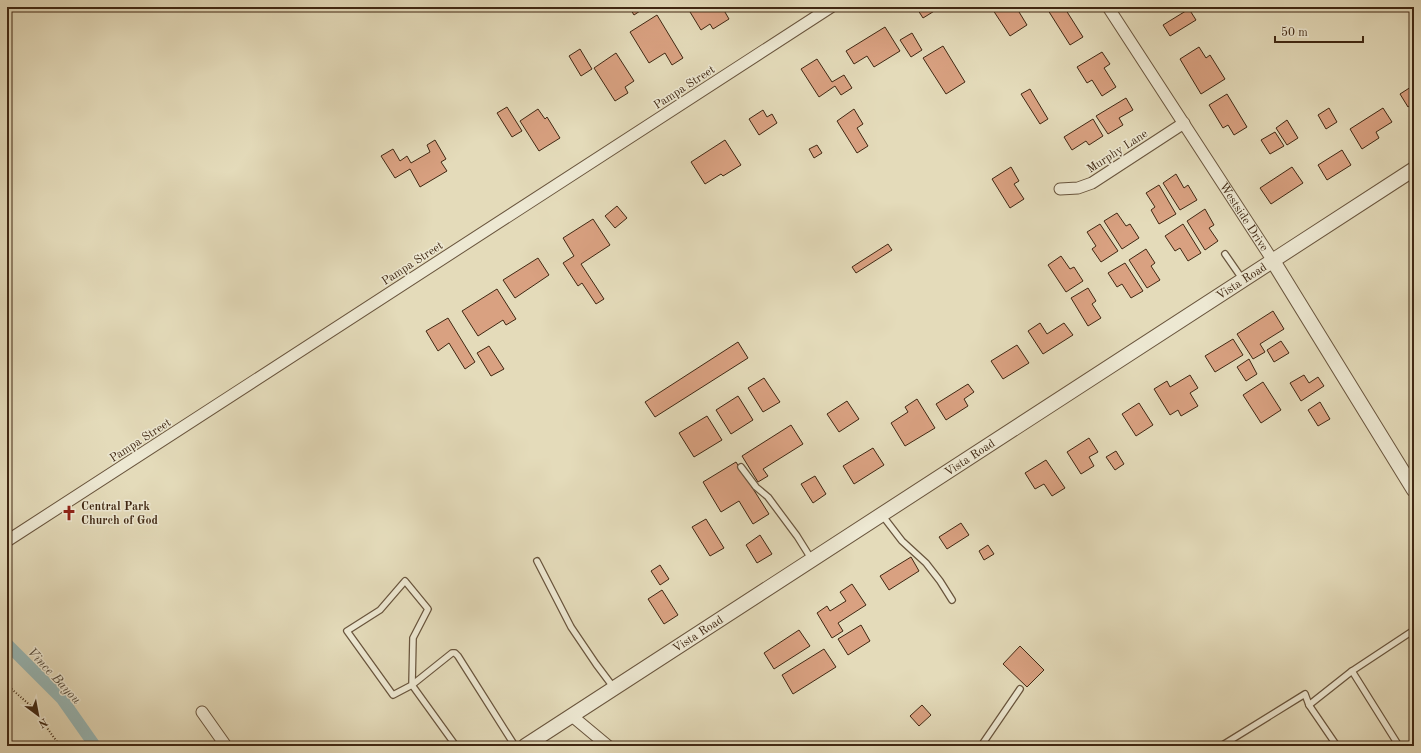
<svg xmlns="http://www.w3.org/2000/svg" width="1421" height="753" font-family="'Old Standard TT',serif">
  <rect width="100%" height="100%" fill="#e4dbba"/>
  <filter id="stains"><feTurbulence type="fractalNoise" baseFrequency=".005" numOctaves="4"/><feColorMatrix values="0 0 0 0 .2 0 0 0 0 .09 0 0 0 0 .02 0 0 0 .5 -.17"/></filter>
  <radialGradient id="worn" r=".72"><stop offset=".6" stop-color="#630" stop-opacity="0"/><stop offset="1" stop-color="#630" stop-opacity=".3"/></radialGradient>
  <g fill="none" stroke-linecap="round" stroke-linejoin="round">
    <polyline stroke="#98b9b8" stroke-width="12" points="7,644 62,699 95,746"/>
  </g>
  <g fill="#d9a181" stroke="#402813">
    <polygon points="629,7 646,7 634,15"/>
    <polygon points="687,7 722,7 729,19 713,29 710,24 701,30"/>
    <polygon points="916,7 934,7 936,10 923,18"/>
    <polygon points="991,7 1016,7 1027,25 1010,36"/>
    <polygon points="1046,7 1064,7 1083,37 1070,45"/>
    <polygon points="1189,9 1196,20 1170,36 1163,25"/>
    <polygon points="657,15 683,58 672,65 665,53 649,63 630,32"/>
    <polygon points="885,27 900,51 874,67 867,56 854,64 846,51"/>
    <polygon points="912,33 922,50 911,57 900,40"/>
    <polygon points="943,46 965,82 946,94 923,58"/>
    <polygon points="1199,47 1206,58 1210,55 1225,79 1201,94 1180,59"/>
    <polygon points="580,49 592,69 581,76 569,56"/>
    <polygon points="1102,52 1110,64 1104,68 1116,87 1102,96 1092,80 1087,83 1077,67"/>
    <polygon points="616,53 634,81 625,87 628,93 615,101 594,68"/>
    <polygon points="817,59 832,82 844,75 852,88 841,95 835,86 819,97 801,69"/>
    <polygon points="1414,85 1414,103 1408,107 1400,94"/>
    <polygon points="1030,89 1048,119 1040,124 1021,94"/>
    <polygon points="1227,94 1247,127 1234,135 1228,125 1223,128 1209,105"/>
    <polygon points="1126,98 1133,110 1119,118 1123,125 1108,134 1096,116"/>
    <polygon points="507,107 522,131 512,137 497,113"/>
    <polygon points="1329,108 1337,122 1326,129 1318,115"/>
    <polygon points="1383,108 1392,122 1376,132 1379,138 1362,149 1350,129"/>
    <polygon points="538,109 545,119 547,117 560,138 539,151 520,121"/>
    <polygon points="854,109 863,124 857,128 868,146 857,153 837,121"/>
    <polygon points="763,110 767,117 772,114 777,123 759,135 749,119"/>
    <polygon points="1093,119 1103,136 1089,145 1086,141 1072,150 1064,137"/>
    <polygon points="1287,120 1298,138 1287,145 1276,128"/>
    <polygon points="1275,132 1284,146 1270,154 1261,140"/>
    <polygon points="435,140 446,159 441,162 447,171 420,187 410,169 395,178 381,156 393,149 400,161 407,156 411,163 430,152 427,145"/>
    <polygon points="725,140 741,165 723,176 721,174 705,184 691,162"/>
    <polygon points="817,145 822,153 814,158 809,149"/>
    <polygon points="1342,150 1351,165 1327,180 1318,165"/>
    <polygon points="1011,167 1019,181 1014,184 1024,199 1010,208 992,179"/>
    <polygon points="1292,167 1303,183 1271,204 1260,188"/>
    <polygon points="1176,174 1184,188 1188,185 1197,200 1180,210 1163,183"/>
    <polygon points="1159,185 1176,214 1159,224 1151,210 1155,207 1146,193"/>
    <polygon points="617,206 627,218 615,228 605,216"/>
    <polygon points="1205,209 1214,225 1209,228 1218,241 1205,250 1187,221"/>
    <polygon points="1117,213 1126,226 1130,224 1139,238 1122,249 1104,221"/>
    <polygon points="593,219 610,245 581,264 604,299 596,304 582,283 578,286 563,263 574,256 563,238"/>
    <polygon points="1100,224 1118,251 1101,262 1092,249 1096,246 1087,232"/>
    <polygon points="1183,224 1201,253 1188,261 1180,248 1175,251 1165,236"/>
    <polygon points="888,244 892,250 856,273 852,267"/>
    <polygon points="1146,249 1155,263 1151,266 1160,280 1147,288 1129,260"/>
    <polygon points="1061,256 1070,269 1074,267 1083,281 1066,292 1048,265"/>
    <polygon points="538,258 549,275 515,298 503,280"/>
    <polygon points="1125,263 1143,291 1131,298 1122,284 1117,287 1108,273"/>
    <polygon points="1088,288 1096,301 1092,304 1101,318 1088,326 1071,298"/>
    <polygon points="497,289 516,319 506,325 503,320 478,336 462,311"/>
    <polygon points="1273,311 1284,329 1260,344 1265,352 1253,359 1237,334"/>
    <polygon points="448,318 475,362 465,369 449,343 438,351 426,331"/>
    <polygon points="1040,323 1047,334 1064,323 1073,335 1043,354 1028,331"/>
    <polygon points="1233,339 1243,355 1215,372 1205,356"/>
    <polygon points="1281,341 1289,353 1274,362 1267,350"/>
    <polygon points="738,342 748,358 655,417 645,402"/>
    <polygon points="1017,345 1029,363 1003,379 991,361"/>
    <polygon points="489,346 504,369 491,376 477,353"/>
    <polygon points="1249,359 1257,374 1246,381 1237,367"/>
    <polygon points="1190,375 1198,388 1190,393 1198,406 1181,416 1178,410 1170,415 1154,389 1167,381 1170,387"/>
    <polygon points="1304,375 1309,383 1318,377 1324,386 1301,401 1290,383"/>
    <polygon points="764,378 780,402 763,412 748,388"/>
    <polygon points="1263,382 1281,410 1261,423 1243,395"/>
    <polygon points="968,384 974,392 964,399 968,406 946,420 936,404"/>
    <polygon points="738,396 753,420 731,434 716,410"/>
    <polygon points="917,399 935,428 905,446 891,423 908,412 905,407"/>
    <polygon points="847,401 859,419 839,432 827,414"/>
    <polygon points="1320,402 1330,419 1318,426 1308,410"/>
    <polygon points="1139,403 1153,425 1136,436 1122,414"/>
    <polygon points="707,416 722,440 694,457 679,433"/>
    <polygon points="791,425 803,444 763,469 768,476 758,482 742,456"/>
    <polygon points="1089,438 1098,452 1089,457 1094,466 1081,474 1067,452"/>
    <polygon points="873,448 884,465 854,484 843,466"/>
    <polygon points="1116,451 1124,464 1115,470 1106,457"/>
    <polygon points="1046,460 1065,488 1052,496 1044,484 1035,489 1025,473"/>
    <polygon points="736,462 769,514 753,524 739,501 721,512 703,482"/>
    <polygon points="815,476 826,494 813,503 801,484"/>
    <polygon points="706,519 724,548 710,556 692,527"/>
    <polygon points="961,523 969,535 947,549 939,537"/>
    <polygon points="760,535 772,554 757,563 746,545"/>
    <polygon points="988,545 994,554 984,560 979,551"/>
    <polygon points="911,557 919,571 889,590 880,576"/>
    <polygon points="660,565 669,579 660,585 651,571"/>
    <polygon points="852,584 866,605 838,623 843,631 832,638 817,613 827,606 830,611 846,601 840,592"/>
    <polygon points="662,590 678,615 664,624 648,599"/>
    <polygon points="861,625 870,641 848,655 838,639"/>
    <polygon points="799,630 810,646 774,669 764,653"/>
    <polygon points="1020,646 1044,670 1027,687 1003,664"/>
    <polygon points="824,649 836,667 793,694 782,675"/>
    <polygon points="922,705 931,715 919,726 910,716"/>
  </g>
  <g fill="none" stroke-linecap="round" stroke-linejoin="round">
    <g stroke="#69553d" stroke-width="8">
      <g id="service">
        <polyline points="1225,254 1243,280"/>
        <polyline points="741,467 756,487 768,497 797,536 812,560"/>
        <polyline points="882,515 902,541 926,563 940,581 952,600"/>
        <polyline points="537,561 571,627 596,664 614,688"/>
        <polygon points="405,581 428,609 413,638 412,685 393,695 347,631 380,610"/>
        <polyline points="1352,671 1399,746"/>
        <polyline points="1309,705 1352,671 1414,630"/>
        <polyline points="456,746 412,685 452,653 455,653 458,656 515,746"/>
        <polyline points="981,746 1020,689"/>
        <polyline points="1221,746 1305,694 1309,705 1337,746"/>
      </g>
    </g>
    <g stroke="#69553d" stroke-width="13">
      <g id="minor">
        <path id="s1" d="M1108 7 1273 261"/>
        <polyline points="1060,189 1078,188 1092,183 1184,123"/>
        <polyline points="7,541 831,7"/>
        <polyline points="202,712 226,746"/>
        <polyline points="572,716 608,746"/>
      </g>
    </g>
    <g stroke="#69553d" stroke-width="16">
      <g id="tertiary">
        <polyline points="1273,261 1414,490"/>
        <path id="s2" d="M525 746 1414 169"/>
      </g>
    </g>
    <polyline stroke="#402813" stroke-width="2" stroke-dasharray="1 2" stroke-linecap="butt" points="7,685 32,707 60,746"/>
    <use href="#service" stroke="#ede8d2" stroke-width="5.5"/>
    <use href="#minor" stroke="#ede8d2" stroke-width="11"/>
    <use href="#tertiary" stroke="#ede8d2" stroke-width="14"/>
  </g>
  <defs>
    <g id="church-bare" transform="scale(1.2)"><path d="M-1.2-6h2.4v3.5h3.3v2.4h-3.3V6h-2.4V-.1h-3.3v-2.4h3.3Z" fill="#8f2418" stroke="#ede8d2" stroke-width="2.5" paint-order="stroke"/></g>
  </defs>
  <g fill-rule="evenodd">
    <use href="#church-bare" x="69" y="513"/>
  </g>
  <g text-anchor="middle" stroke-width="3" stroke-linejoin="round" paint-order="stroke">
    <g font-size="12" fill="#402813" stroke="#ede8d2">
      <text transform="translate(684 87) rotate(-33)" y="4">Pampa Street</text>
      <text transform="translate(1117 151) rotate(-33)" y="4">Murphy Lane</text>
      <text dy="4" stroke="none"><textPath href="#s1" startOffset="250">Westside Drive</textPath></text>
      <text transform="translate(412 263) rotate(-33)" y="4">Pampa Street</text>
      <text dy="4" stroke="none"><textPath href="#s2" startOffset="854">Vista Road</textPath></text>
      <text transform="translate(140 440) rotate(-33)" y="4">Pampa Street</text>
      <text dy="4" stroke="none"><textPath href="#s2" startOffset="530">Vista Road</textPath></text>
      <text dy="4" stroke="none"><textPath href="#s2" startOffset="206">Vista Road</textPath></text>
    </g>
    <g font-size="12" font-weight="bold" fill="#402813" stroke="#ede8d2" text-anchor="start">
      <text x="81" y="510">Central Park<tspan x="81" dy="14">Church of God</tspan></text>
    </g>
    <g font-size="13" font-style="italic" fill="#564c3c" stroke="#ede8d2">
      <text transform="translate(55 675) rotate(47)" y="5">Vince Bayou</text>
    </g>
  </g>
  <rect width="1421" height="753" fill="none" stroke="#e4dbba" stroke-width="24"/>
  <rect x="8" y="8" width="1405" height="737" fill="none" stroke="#402813" stroke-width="2"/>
  <rect x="12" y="12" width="1397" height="729" fill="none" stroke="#402813"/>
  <g transform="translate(38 715) rotate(148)" stroke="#ede8d2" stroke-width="3" paint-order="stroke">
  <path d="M0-3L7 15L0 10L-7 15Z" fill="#402813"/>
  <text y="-6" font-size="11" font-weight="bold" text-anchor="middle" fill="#402813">N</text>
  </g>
  <path d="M1275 36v6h88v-6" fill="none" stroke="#402813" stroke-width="2"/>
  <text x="1281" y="36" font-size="12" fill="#402813" stroke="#ede8d2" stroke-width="3" paint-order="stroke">50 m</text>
  <rect width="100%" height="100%" filter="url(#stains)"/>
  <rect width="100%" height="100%" fill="url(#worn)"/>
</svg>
